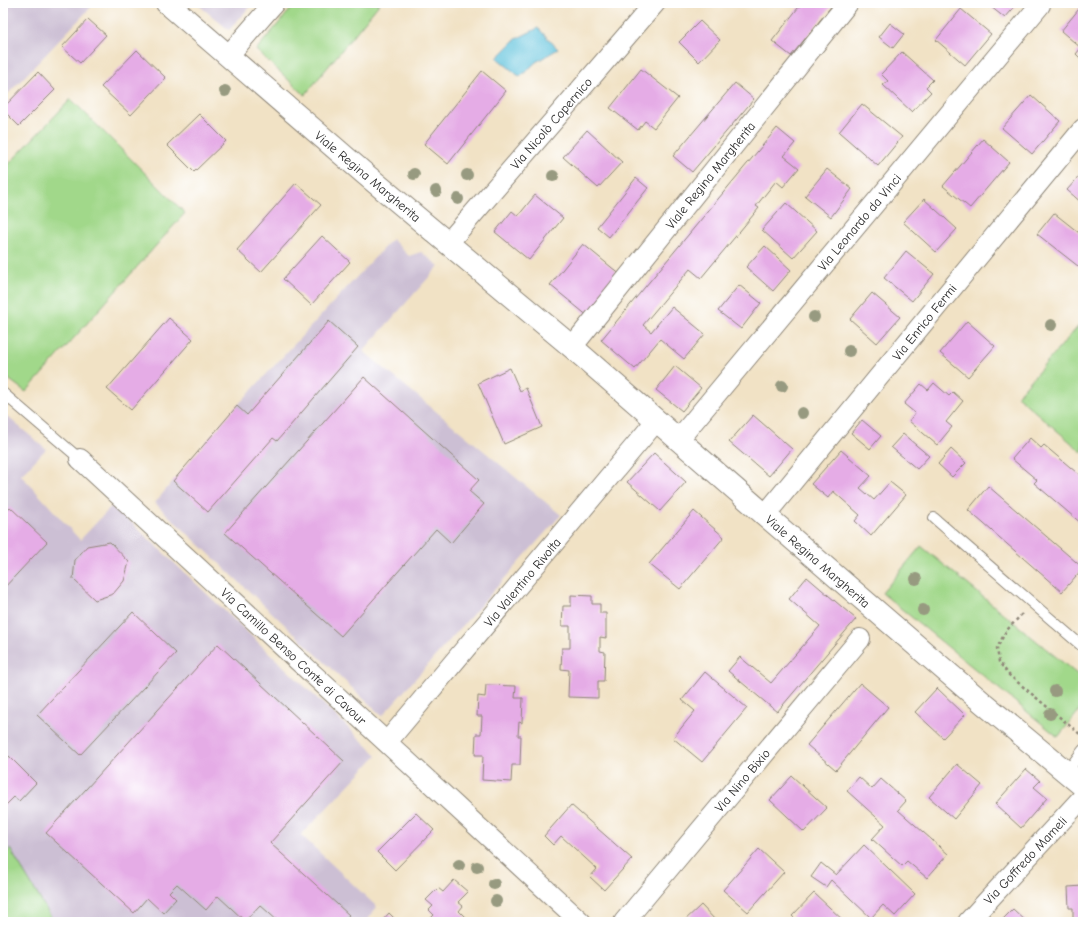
<svg xmlns="http://www.w3.org/2000/svg" width="1086" height="925" font-family="'Comic Neue',sans-serif">
  <rect width="100%" height="100%" fill="#fff"/>
  <filter id="ink" filterUnits="userSpaceOnUse"><feTurbulence type="fractalNoise" baseFrequency=".025" numOctaves="2"/><feDisplacementMap in="SourceGraphic" scale="8" xChannelSelector="R" yChannelSelector="G"/><feConvolveMatrix kernelMatrix="1 2 1 2 8 2 1 2 1" color-interpolation-filters="sRGB"/></filter>
  <filter id="wash" filterUnits="userSpaceOnUse"><feTurbulence type="fractalNoise" baseFrequency=".012" numOctaves="4" result="noise"/><feDisplacementMap in="SourceGraphic" scale="16" xChannelSelector="R" yChannelSelector="G"/><feGaussianBlur stdDeviation="0.9" result="paint"/><feColorMatrix in="noise" values="0 0 0 0 0 0 0 0 0 0 0 0 0 0 0 0 0 1.4 0 .05"/><feComposite in="paint" operator="in"/></filter>
  <g filter="url(#wash)">
    <rect width="100%" height="100%" fill="#f1e2c5"/>
    <g fill="#ccbfd4">
      <polygon points="3,3 95,3 3,99"/>
      <polygon points="196,3 253,3 229,30"/>
      <polygon points="392,239 409,256 421,252 439,266 363,351 561,515 382,716 155,503 173,481 237,406"/>
      <polygon points="3,413 46,449 21,475 80,540 113,505 377,755 301,835 377,907 365,922 54,922 10,850 3,856"/>
    </g>
    <g fill="#a1d88a" stroke="#66825a">
      <polygon points="296,3 380,3 305,95 256,50"/>
      <polygon points="71,99 185,213 26,392 3,375 3,170"/>
      <polygon points="1083,321 1083,453 1017,396"/>
      <polygon points="921,546 1083,679 1083,706 1058,737 882,593"/>
      <polygon points="10,849 54,922 3,922 3,856"/>
    </g>
    <polygon fill="#5ec2dc" stroke="#447684" points="538,28 558,49 536,62 520,77 497,58 516,39"/>
    <g id="blocks">
      <g fill="#e5ace6">
        <polygon points="802,3 834,3 791,56 772,41"/>
        <polygon points="986,3 1018,3 1005,18"/>
        <polygon points="1083,4 1083,61 1076,54 1081,48 1061,31"/>
        <polygon points="961,9 991,34 965,65 936,40"/>
        <polygon points="88,19 106,35 80,63 62,47"/>
        <polygon points="700,21 720,40 699,62 679,42"/>
        <polygon points="890,23 904,34 893,48 879,37"/>
        <polygon points="137,50 166,78 131,115 101,87"/>
        <polygon points="902,52 933,80 926,87 931,92 912,112 883,85 888,81 881,74"/>
        <polygon points="641,69 678,98 654,128 645,121 638,130 610,108"/>
        <polygon points="482,71 506,91 448,164 424,144"/>
        <polygon points="38,72 55,90 19,126 3,110 3,108"/>
        <polygon points="735,83 754,99 692,172 673,156"/>
        <polygon points="1031,95 1060,121 1032,154 1002,128"/>
        <polygon points="862,104 902,137 878,166 839,132"/>
        <polygon points="199,114 226,141 194,172 167,145"/>
        <polygon points="777,128 795,143 784,156 799,168 783,187 776,181 756,206 759,208 701,278 690,269 643,325 651,332 672,307 705,334 684,359 660,339 635,369 601,340"/>
        <polygon points="587,130 622,162 598,188 563,157"/>
        <polygon points="983,139 1009,162 970,208 943,186"/>
        <polygon points="827,169 852,189 831,217 805,196"/>
        <polygon points="1083,172 1083,204 1067,190"/>
        <polygon points="636,178 648,188 609,237 597,227"/>
        <polygon points="296,183 321,205 261,272 237,250"/>
        <polygon points="535,195 563,218 529,260 495,232 512,211 518,216"/>
        <polygon points="924,199 957,229 936,252 903,222"/>
        <polygon points="786,203 817,231 793,258 762,230"/>
        <polygon points="1054,213 1083,236 1083,270 1037,234"/>
        <polygon points="322,236 350,262 311,305 283,279"/>
        <polygon points="583,244 622,276 589,317 550,285"/>
        <polygon points="765,246 791,270 773,291 746,267"/>
        <polygon points="906,251 934,274 912,301 884,278"/>
        <polygon points="739,285 761,303 741,329 718,311"/>
        <polygon points="872,293 900,317 877,343 850,319"/>
        <polygon points="169,318 193,339 131,410 107,389"/>
        <polygon points="329,321 358,347 277,441 273,438 208,512 173,481 237,406 247,415"/>
        <polygon points="967,321 995,346 968,377 940,353"/>
        <polygon points="675,366 701,388 682,411 656,390"/>
        <polygon points="510,368 520,391 526,388 542,427 504,444 478,383"/>
        <polygon points="364,377 479,480 469,491 484,504 451,543 436,529 341,636 225,533"/>
        <polygon points="934,383 949,396 953,392 963,401 946,422 952,427 937,445 909,421 915,413 904,404 921,384 928,390"/>
        <polygon points="753,415 792,449 769,476 729,442"/>
        <polygon points="862,420 881,436 870,449 851,433"/>
        <polygon points="903,434 929,456 917,469 891,447"/>
        <polygon points="1030,438 1041,448 1044,445 1083,478 1082,524 1034,483 1037,480 1012,459"/>
        <polygon points="951,449 966,463 952,477 938,464"/>
        <polygon points="841,450 871,476 860,488 874,500 890,482 906,495 871,536 855,521 860,515 833,491 828,498 811,484"/>
        <polygon points="654,453 686,482 660,511 627,482"/>
        <polygon points="988,486 1083,568 1062,592 968,510"/>
        <polygon points="10,507 47,542 3,589 3,514"/>
        <polygon points="694,511 724,537 680,589 649,564"/>
        <polygon points="110,542 129,562 124,581 113,594 95,600 73,579 75,560 87,546"/>
        <polygon points="807,577 856,619 777,712 728,671 740,657 771,683 820,626 789,599"/>
        <polygon points="571,595 592,596 592,604 600,604 600,613 606,613 606,638 600,637 600,651 605,652 604,681 598,681 598,698 568,697 569,670 561,669 562,648 570,648 570,626 562,626 563,606 571,606"/>
        <polygon points="133,612 176,653 80,755 37,715"/>
        <polygon points="218,644 344,761 270,843 349,915 343,922 279,922 260,905 245,921 218,896 206,910 177,884 169,892 176,899 163,913 147,898 134,913 46,833"/>
        <polygon points="705,672 747,708 702,762 673,738 695,711 682,700"/>
        <polygon points="860,683 888,707 836,770 807,745"/>
        <polygon points="486,685 516,686 515,698 523,698 522,723 519,722 518,736 521,736 520,765 512,765 511,782 482,780 483,755 475,755 476,734 481,734 482,716 477,716 478,696 485,697"/>
        <polygon points="937,688 965,715 943,738 915,712"/>
        <polygon points="9,756 36,783 19,801 14,797 3,808 3,762"/>
        <polygon points="957,764 982,785 954,819 929,797"/>
        <polygon points="1026,769 1040,781 1034,787 1047,798 1021,828 995,804"/>
        <polygon points="792,776 827,808 804,832 770,800"/>
        <polygon points="859,777 872,789 881,779 906,801 898,810 948,854 927,878 907,861 902,866 872,839 885,825 847,791"/>
        <polygon points="571,805 632,859 604,890 590,877 597,869 561,836 553,845 544,836"/>
        <polygon points="416,813 434,830 395,870 377,852"/>
        <polygon points="864,845 915,894 895,916 883,905 871,918 831,880 826,887 811,877 821,863 836,875"/>
        <polygon points="759,849 784,872 748,912 723,890"/>
        <polygon points="454,880 468,892 458,902 463,906 459,911 468,920 467,922 429,922 428,921 434,915 429,910 433,906 426,900 438,888 443,892"/>
        <polygon points="1083,886 1083,920 1073,921 1073,908 1069,908 1068,887"/>
        <polygon points="814,893 845,922 798,922 792,916"/>
        <polygon points="701,905 717,922 683,922"/>
        <polygon points="1013,909 1027,922 1000,922"/>
        <polygon points="389,913 398,922 381,922"/>
      </g>
    </g>
  </g>
  <g filter="url(#ink)">
    <use href="#blocks" fill-opacity="0" stroke="#8e8678" stroke-width="1"/>
    <g fill="none" stroke-linecap="round" stroke-linejoin="round">
      <g stroke="#8e8678" stroke-width="12">
        <g id="service">
          <polyline points="3,393 80,459"/>
          <polyline points="934,518 1083,647"/>
          <polyline points="1066,773 1083,750"/>
        </g>
      </g>
      <g stroke="#8e8678" stroke-width="22">
        <g id="minor">
          <polyline points="228,56 274,3"/>
          <polyline points="448,243 655,3"/>
          <polyline points="572,347 848,3"/>
          <polyline points="678,440 1040,5"/>
          <polyline points="80,459 581,922"/>
          <polyline points="765,515 1083,129"/>
          <polyline points="387,742 656,421"/>
          <polyline points="624,922 860,639"/>
          <polyline points="968,922 1083,797"/>
        </g>
      </g>
      <g stroke="#8e8678" stroke-width="24">
        <polyline id="tertiary" points="167,3 365,174 572,347 765,515 983,703 1083,786"/>
      </g>
      <polyline stroke="#8e8678" stroke-width="2.5" stroke-dasharray="3 3" stroke-linecap="butt" points="1022,614 1006,631 997,648 999,662 1009,675 1081,735"/>
      <use href="#service" stroke="#fff" stroke-width="10"/>
      <use href="#minor" stroke="#fff" stroke-width="20"/>
      <use href="#tertiary" stroke="#fff" stroke-width="22"/>
    </g>
    <g fill="#979a80">
      <circle cx="225" cy="91" r="6"/>
      <circle cx="414" cy="174" r="6"/>
      <circle cx="467" cy="175" r="6"/>
      <circle cx="553" cy="176" r="6"/>
      <circle cx="436" cy="191" r="6"/>
      <circle cx="458" cy="199" r="6"/>
      <circle cx="814" cy="317" r="6"/>
      <circle cx="1051" cy="325" r="6"/>
      <circle cx="849" cy="351" r="6"/>
      <circle cx="782" cy="386" r="6"/>
      <circle cx="802" cy="413" r="6"/>
      <circle cx="916" cy="579" r="6"/>
      <circle cx="923" cy="610" r="6"/>
      <circle cx="1055" cy="691" r="6"/>
      <circle cx="1050" cy="714" r="6"/>
      <circle cx="459" cy="865" r="6"/>
      <circle cx="477" cy="867" r="6"/>
      <circle cx="494" cy="884" r="6"/>
      <circle cx="496" cy="901" r="6"/>
    </g>
  </g>
  <g text-anchor="middle" stroke-width="4" stroke-linejoin="round" paint-order="stroke">
    <g font-size="13" fill="#2b2b2b" stroke="#fff">
      <text transform="translate(551 123) rotate(-49)" y="5">Via Nicolò Copernico</text>
      <text transform="translate(710 175) rotate(-51)" y="5">Viale Regina Margherita</text>
      <text transform="translate(368 176) rotate(40)" y="5">Viale Regina Margherita</text>
      <text transform="translate(859 222) rotate(-50)" y="5">Via Leonardo da Vinci</text>
      <text transform="translate(924 322) rotate(-51)" y="5">Via Enrico Fermi</text>
      <text transform="translate(818 561) rotate(41)" y="5">Viale Regina Margherita</text>
      <text transform="translate(522 582) rotate(-50)" y="5">Via Valentino Rivolta</text>
      <text transform="translate(294 656) rotate(43)" y="5">Via Camillo Benso Conte di Cavour</text>
      <text transform="translate(742 780) rotate(-50)" y="5">Via Nino Bixio</text>
      <text transform="translate(1025 860) rotate(-47)" y="5">Via Goffredo Mameli</text>
    </g>
  </g>
  <rect width="1086" height="925" fill="none" stroke="#fff" stroke-width="16"/>
</svg>
